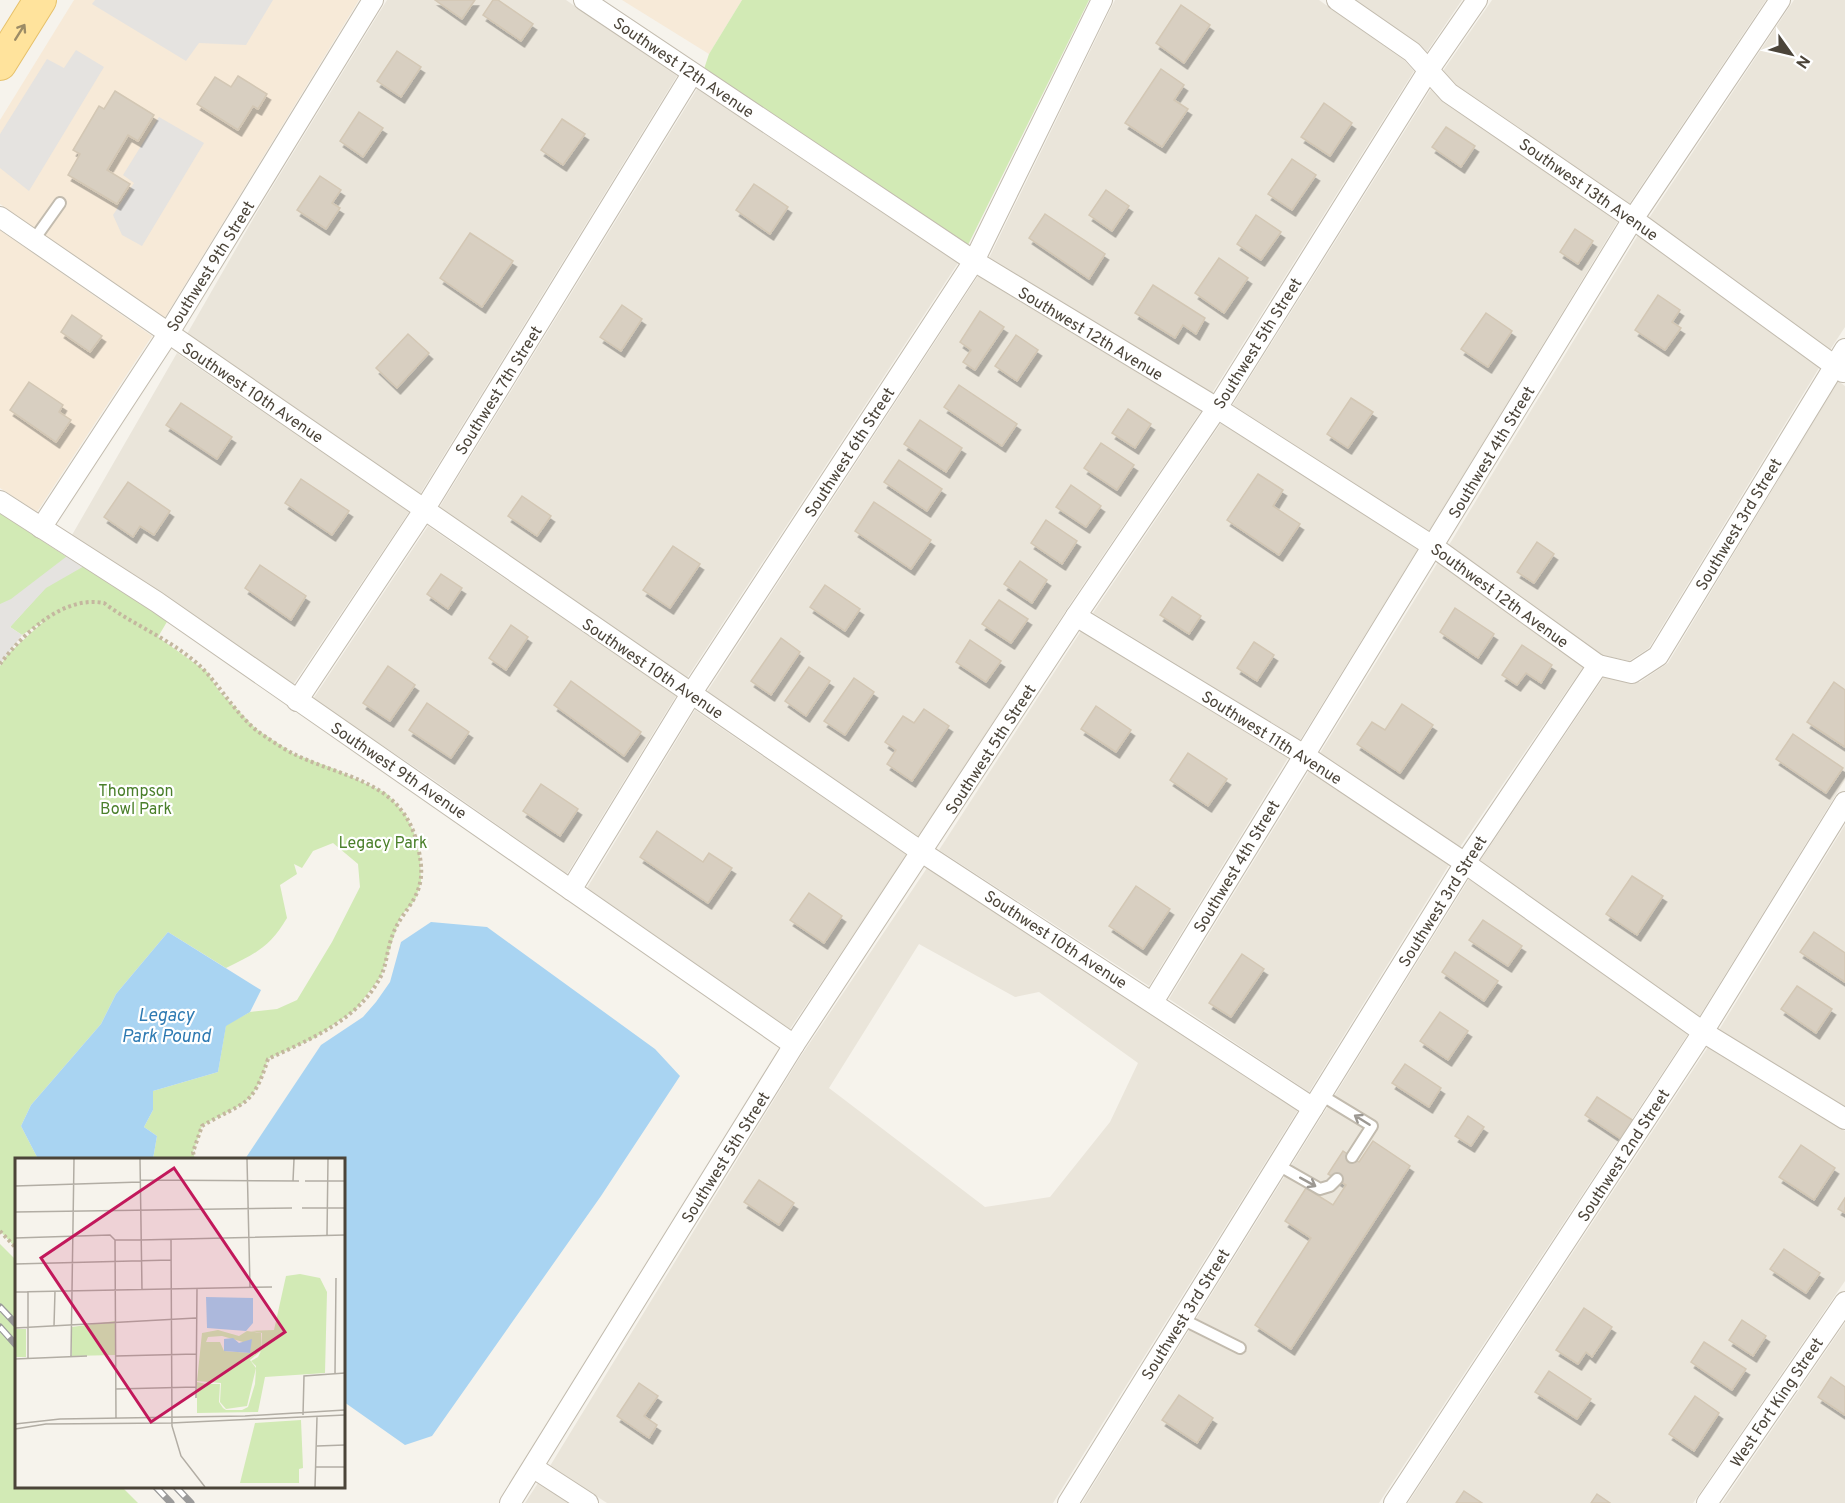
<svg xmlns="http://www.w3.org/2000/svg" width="1845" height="1503" font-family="Overpass,sans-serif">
  <defs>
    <filter id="shadow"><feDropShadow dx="3.5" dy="6" stdDeviation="0" flood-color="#0004"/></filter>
  </defs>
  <rect width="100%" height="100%" fill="#f6f3ec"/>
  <g fill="#eae5da" fill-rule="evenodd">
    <polygon points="387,0 566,0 677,76 420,494 187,334 260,207"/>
    <polygon points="1115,0 1319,0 1404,60 1414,71 1212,393 989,258"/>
    <polygon points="1355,0 1462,0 1426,53 1418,44"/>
    <polygon points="1492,0 1766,0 1629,204 1456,85 1443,71"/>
    <polygon points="1794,0 1845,0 1845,327 1830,350 1649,218"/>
    <polygon points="697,89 958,263 687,678 439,508"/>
    <polygon points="1431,89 1443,102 1618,221 1429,531 1232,406"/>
    <polygon points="1638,235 1819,368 1649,648 1629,661 1602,655 1449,545"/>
    <polygon points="978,276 1201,411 1072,601 919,837 707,692"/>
    <polygon points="177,353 409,512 293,685 163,594 72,535"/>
    <polygon points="1838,381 1845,386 1845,780 1699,1017 1480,861 1604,677 1631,683 1640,682 1668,663"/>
    <polygon points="1221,423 1418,549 1300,740 1093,613"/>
    <polygon points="428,526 676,696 567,874 428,776 313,699"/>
    <polygon points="1438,562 1583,667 1460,847 1320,753"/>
    <polygon points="1081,631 1288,758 1149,986 939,850"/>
    <polygon points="695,710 907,855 790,1029 587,888"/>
    <polygon points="1309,771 1449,865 1309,1092 1169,999"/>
    <polygon points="1845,825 1845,1107 1719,1030"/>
    <path d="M927 868 1298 1110 1053 1503H607L550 1466 799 1059ZM919 944 1015 997 1039 992 1138 1063 1110 1122 1050 1197 985 1207 829 1088Z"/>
    <polygon points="1469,879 1688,1034 1379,1503 1082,1503"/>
    <polygon points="1708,1047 1845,1131 1845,1281 1693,1503 1408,1503"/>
    <polygon points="1845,1323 1845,1503 1722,1503"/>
    <polygon points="538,1483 569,1503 525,1503"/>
  </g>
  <g fill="#f7ead8">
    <polygon points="74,0 359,0 164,319 0,204 0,120"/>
    <polygon points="622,0 742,0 709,54"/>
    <polygon points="0,230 152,336 37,512 0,488"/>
  </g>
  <g fill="#d2eab5">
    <polygon points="742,0 1089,0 968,245 704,69 709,54"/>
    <polygon points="0,513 73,561 2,620 0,648"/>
    <path d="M83 566 168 620 158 637 207 672 219 691 256 729 294 754 332 768 386 793 405 814 414 833 420 857 421 882 415 900 400 917 381 976 355 1010 314 1038 268 1059C252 1109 244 1101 202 1126L193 1152 195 1159H153L157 1136 144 1127 153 1110V1091L218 1072 226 1025 250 1012 277 1009 297 1000 332 942 360 887 358 864 333 843 313 851 302 868 294 864 297 874 280 885 287 918C270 947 255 954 226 968L168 932 116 994 101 1024 31 1105 21 1126 38 1159 16 1160V1248L0 1231V666L7 655 45 620 22 635 10 627 46 587Z"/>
    <polygon points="0,1244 16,1260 16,1486 122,1487 138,1503 0,1503"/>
  </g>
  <g fill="#e5e3e0">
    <polygon points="95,0 273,0 246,45 199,43 186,61 92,4"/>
    <polygon points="76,50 104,67 29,191 0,168 0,134 47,59 64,68"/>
    <polygon points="159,117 204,143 142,246 122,235 113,215 134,183 123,175"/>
    <polygon points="75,550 93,561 46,588 10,627 22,635 0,664 0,604 11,599"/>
  </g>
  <g fill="#a9d4f2">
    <polygon points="431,922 487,927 655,1049 680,1076 601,1196 432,1436 405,1445 344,1402 344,1160 245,1159 321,1045 363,1017 376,1002 390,982 401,942"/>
    <polygon points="168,932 261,990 250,1012 226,1026 218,1072 153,1091 153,1110 144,1127 157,1136 153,1159 38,1159 21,1126 31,1105 101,1024 116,994"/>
  </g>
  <g fill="#d8cfc1" stroke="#d3c7b4" stroke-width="1.5" filter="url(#shadow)">
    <polygon points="435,0 475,0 462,19"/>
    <polygon points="493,0 498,0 533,24 521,41 483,15"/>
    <polygon points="1181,5 1210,25 1184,63 1156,43"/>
    <polygon points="397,51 421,67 401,97 377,81"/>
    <polygon points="1161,69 1184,85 1174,100 1188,109 1162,147 1125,123"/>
    <polygon points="238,76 267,94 258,109 253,106 238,130 197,104 215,77 231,87"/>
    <polygon points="115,91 154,115 138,141 128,135 107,170 130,184 117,204 68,175 80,154 73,150 99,106 104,109"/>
    <polygon points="1324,103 1352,123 1330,156 1301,137"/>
    <polygon points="359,112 383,128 363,157 340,141"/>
    <polygon points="562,119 585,134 563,165 541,150"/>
    <polygon points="1446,127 1475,146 1461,167 1432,147"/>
    <polygon points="1292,159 1316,175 1292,210 1268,194"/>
    <polygon points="320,176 341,190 332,203 340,208 326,229 297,210"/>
    <polygon points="754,184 788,207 770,234 736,210"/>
    <polygon points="1106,190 1129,206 1112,231 1089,215"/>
    <polygon points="1045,214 1105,254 1089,279 1029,238"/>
    <polygon points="1256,215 1281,232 1261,260 1237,244"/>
    <polygon points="1575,229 1593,241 1578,264 1560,252"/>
    <polygon points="470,233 513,261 482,307 440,278"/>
    <polygon points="1219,258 1248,278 1224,313 1195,293"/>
    <polygon points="1153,285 1205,318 1196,334 1183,325 1175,338 1135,313"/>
    <polygon points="1658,295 1680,310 1672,322 1681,328 1665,350 1635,330"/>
    <polygon points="622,305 642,319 621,351 600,337"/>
    <polygon points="980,311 1004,327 975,370 963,362 971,350 960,342"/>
    <polygon points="1486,313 1512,331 1488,367 1461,349"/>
    <polygon points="72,315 102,336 90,352 61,332"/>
    <polygon points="408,334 429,353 397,388 376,368"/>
    <polygon points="1016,335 1038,350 1017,381 995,366"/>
    <polygon points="29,382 63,405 59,412 71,420 56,442 10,410"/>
    <polygon points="959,385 1017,424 1002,446 944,407"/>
    <polygon points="1351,398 1373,412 1348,448 1327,434"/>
    <polygon points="181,403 232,437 217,459 166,425"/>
    <polygon points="1128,409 1151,424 1135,448 1112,433"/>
    <polygon points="920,420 962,448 946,472 904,444"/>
    <polygon points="1101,443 1134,465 1117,490 1084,468"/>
    <polygon points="899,460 942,489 927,511 884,482"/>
    <polygon points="1258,474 1283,490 1273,506 1300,524 1279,555 1227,520"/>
    <polygon points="301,479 349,511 332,535 285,503"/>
    <polygon points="128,482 170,511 154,535 140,526 133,537 104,517"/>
    <polygon points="1071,485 1101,506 1086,527 1056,507"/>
    <polygon points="522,496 551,516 537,536 508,516"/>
    <polygon points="874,502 931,540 911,569 855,531"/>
    <polygon points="1046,520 1077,541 1062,564 1031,543"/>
    <polygon points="1537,542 1554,554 1534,583 1517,572"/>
    <polygon points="673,546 700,564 670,608 643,590"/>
    <polygon points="1020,561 1047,580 1032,603 1004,584"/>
    <polygon points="260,565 306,596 291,620 245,588"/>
    <polygon points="441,574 462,588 448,609 427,594"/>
    <polygon points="825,585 860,609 845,631 810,607"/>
    <polygon points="1172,597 1201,616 1189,634 1160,615"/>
    <polygon points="999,600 1028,619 1011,643 982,624"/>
    <polygon points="1455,608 1494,634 1478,658 1440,632"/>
    <polygon points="511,625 528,637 506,670 489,658"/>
    <polygon points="781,638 800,652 771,695 751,681"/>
    <polygon points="970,640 1001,661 986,682 956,662"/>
    <polygon points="1254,642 1274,655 1257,681 1237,668"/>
    <polygon points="1522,645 1552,665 1541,683 1526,673 1517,685 1502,675"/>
    <polygon points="388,666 415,685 390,721 363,703"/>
    <polygon points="809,667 830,681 806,716 785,701"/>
    <polygon points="854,678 874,692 845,735 824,721"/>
    <polygon points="571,681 641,732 624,756 554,705"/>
    <polygon points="1834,682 1845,690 1845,747 1807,722"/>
    <polygon points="427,703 469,732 451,758 409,730"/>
    <polygon points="1402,704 1433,725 1400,773 1357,744 1372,722 1385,730"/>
    <polygon points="1096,706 1131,730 1116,752 1081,729"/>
    <polygon points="924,709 949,726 912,781 887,764 896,750 885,742 903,716 914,723"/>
    <polygon points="1793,734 1843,768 1826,793 1776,759"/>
    <polygon points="1188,753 1227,779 1208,806 1170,780"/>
    <polygon points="541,784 578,809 560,836 523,811"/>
    <polygon points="657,831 703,862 709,853 732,868 708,903 640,857"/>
    <polygon points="1632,876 1663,896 1637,935 1606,914"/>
    <polygon points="1136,886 1170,909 1143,949 1109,926"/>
    <polygon points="809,893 842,916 824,943 790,920"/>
    <polygon points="1483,920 1522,946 1508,966 1469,940"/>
    <polygon points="1814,932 1845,953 1845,982 1800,952"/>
    <polygon points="1455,952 1498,981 1484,1001 1442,972"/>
    <polygon points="1242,954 1264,969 1231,1017 1209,1003"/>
    <polygon points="1797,986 1832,1009 1816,1033 1781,1009"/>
    <polygon points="1440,1012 1468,1031 1448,1060 1420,1041"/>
    <polygon points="1405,1064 1441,1088 1429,1107 1392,1083"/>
    <polygon points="1597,1097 1637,1123 1624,1141 1585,1115"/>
    <polygon points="1468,1116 1484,1127 1471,1146 1455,1136"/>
    <polygon points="1373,1141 1410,1166 1291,1349 1255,1325 1311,1238 1285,1221 1306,1188 1333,1205 1346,1185 1328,1174 1343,1151 1359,1162"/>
    <polygon points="1801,1145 1835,1168 1814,1200 1779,1177"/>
    <polygon points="759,1180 794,1203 779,1225 744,1202"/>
    <polygon points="1845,1198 1845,1213 1838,1209"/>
    <polygon points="1784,1249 1820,1273 1806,1293 1770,1269"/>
    <polygon points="1584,1308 1612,1327 1592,1357 1586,1352 1578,1364 1556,1350"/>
    <polygon points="1742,1320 1766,1336 1753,1356 1729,1340"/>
    <polygon points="1704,1342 1746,1369 1732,1390 1691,1362"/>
    <polygon points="1549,1371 1591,1399 1577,1419 1535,1392"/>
    <polygon points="1831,1377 1845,1387 1845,1415 1818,1397"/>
    <polygon points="639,1383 658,1396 644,1416 657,1425 649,1438 617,1416"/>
    <polygon points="1179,1395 1213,1418 1197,1443 1162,1420"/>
    <polygon points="1695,1396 1719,1413 1694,1451 1669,1434"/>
    <polygon points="1464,1491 1482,1503 1456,1503"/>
    <polygon points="1597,1494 1610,1503 1591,1503"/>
  </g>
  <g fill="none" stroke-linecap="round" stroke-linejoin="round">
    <g stroke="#c2bbae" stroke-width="14">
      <g id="service">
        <polyline points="33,241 60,203"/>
        <polyline points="1321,1095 1372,1126 1352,1157"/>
        <polyline points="1278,1165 1320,1189 1330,1186 1337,1179"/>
        <polyline points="1182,1319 1240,1348"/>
      </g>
    </g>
    <g stroke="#c2bbae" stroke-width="22">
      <g id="minor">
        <polyline points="584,0 974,261 1217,408 1434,547 1598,665"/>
        <polyline points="1337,0 1412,52 1449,93 1633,219 1843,372"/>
        <polyline points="0,217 923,853 1313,1108"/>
        <polyline points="0,501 157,602 794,1045"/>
        <polyline points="41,528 168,334 373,0"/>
        <polyline points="1076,616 1304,755 1465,863 1703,1032 1845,1119"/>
        <polyline points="297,701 424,510 692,74"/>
        <polyline points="571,890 691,694 974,261 1102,0"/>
        <polyline points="1153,1002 1633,219 1780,0"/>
        <polyline points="534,1468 588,1503"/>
        <polyline points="510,1503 794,1045 1076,616 1217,408 1428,71 1477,0"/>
        <polyline points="1068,1503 1465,863 1598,665 1632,673 1658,656 1845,349"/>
        <polyline points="1394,1503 1703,1032 1845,802"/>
        <polyline points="1707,1503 1845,1302"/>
      </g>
    </g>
    <g stroke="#e6c16a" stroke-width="34">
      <polyline id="primary" points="0,64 40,0"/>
    </g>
    <g stroke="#c4b79f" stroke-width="4" stroke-dasharray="3 3" stroke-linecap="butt">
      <path d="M0 664C23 634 63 595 104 603 132 624 165 637 192 659 217 679 231 709 256 730 267 738 282 748 294 754 342 778 401 780 417 843 420 855 423 870 420 883 416 903 400 915 393 934 387 948 387 965 380 978 357 1021 310 1039 268 1059 252 1109 244 1101 202 1126L193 1152 195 1160"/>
      <polyline points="0,1231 16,1248"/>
    </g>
    <use href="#service" stroke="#fff" stroke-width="10"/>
    <use href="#minor" stroke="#fff" stroke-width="20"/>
    <use href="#primary" stroke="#ffe39c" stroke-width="32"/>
    <g stroke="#9a9a9a" stroke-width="7">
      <g id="rail">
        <polyline points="0,1307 16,1324"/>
        <polyline points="0,1327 16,1345"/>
        <polyline points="155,1486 171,1503"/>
        <polyline points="175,1486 191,1503"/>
      </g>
    </g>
    <use href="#rail" stroke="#fff" stroke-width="4.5" stroke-dasharray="14" stroke-linecap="butt"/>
  </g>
  <defs><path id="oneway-shaft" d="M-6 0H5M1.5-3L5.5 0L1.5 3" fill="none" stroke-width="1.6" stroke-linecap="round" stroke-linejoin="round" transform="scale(1.5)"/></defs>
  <use stroke="#9c8c66" href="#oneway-shaft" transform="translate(20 32) rotate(-58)"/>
  <g stroke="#9c9892">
    <use href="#oneway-shaft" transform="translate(1362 1120) rotate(-148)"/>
    <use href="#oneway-shaft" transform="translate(1308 1182) rotate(29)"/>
  </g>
  <g text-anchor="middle" stroke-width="4.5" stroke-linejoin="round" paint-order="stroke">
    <g font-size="16" fill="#4b4439" stroke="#fff">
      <text transform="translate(684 67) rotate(34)" y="6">Southwest 12th Avenue</text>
      <text transform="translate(1589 189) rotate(35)" y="6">Southwest 13th Avenue</text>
      <text transform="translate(210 266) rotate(-58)" y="6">Southwest 9th Street</text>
      <text transform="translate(1091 333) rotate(31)" y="6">Southwest 12th Avenue</text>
      <text transform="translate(1257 343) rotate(-58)" y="6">Southwest 5th Street</text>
      <text transform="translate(498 390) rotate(-58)" y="6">Southwest 7th Street</text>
      <text transform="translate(253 392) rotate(34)" y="6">Southwest 10th Avenue</text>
      <text transform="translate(849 452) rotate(-57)" y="6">Southwest 6th Street</text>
      <text transform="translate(1491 452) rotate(-59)" y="6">Southwest 4th Street</text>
      <text transform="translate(1738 524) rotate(-59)" y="6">Southwest 3rd Street</text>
      <text transform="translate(1500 595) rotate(36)" y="6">Southwest 12th Avenue</text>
      <text transform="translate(653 668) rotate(34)" y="6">Southwest 10th Avenue</text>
      <text transform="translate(1272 737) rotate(32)" y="6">Southwest 11th Avenue</text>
      <text transform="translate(990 749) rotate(-57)" y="6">Southwest 5th Street</text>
      <text transform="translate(399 770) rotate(34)" y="6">Southwest 9th Avenue</text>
      <text transform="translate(1236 866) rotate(-59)" y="6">Southwest 4th Street</text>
      <text transform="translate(1442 901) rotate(-58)" y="6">Southwest 3rd Street</text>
      <text transform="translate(1056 939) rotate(33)" y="6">Southwest 10th Avenue</text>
      <text transform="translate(1623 1155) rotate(-57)" y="6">Southwest 2nd Street</text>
      <text transform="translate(725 1157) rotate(-58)" y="6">Southwest 5th Street</text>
      <text transform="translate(1185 1314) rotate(-58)" y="6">Southwest 3rd Street</text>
      <text transform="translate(1776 1402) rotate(-56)" y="6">West Fort King Street</text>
    </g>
    <g font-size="16" fill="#4a7f2a" stroke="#fff">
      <text x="136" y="796">Thompson<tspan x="136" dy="18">Bowl Park</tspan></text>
      <text x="383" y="848">Legacy Park</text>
    </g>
    <g font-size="18" font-style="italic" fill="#2e7ab2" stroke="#fff">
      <text x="166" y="1021">Legacy<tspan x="166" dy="21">Park Pound</tspan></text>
    </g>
  </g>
  <g transform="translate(15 1158)">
    <rect width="330" height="330" fill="#f6f3ec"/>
    <path d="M285 116 305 120 312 134 310 215 250 219 243 254 182 255V224L191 226H205L204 244 208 250 211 252H227L233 249 240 226 241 211V208L236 203 243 199 246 193 235 202 241 210 232 248 211 251 205 244 206 225 182 223 187 175 203 172 224 178 232 173 246 175V192L247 175 236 173 259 172 271 118ZM207 178 228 184 235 195 209 193 205 184H191L193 179ZM100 163V197L57 198V169ZM0 171H11V199H0ZM286 262 288 310 284 311V325H225L240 265Z" fill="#d2eab5" fill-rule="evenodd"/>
    <path d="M191 139 238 140V165L231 173 192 170ZM218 180 224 185 237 181 235 195 209 193V181Z" fill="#a9d4f2"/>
    <path fill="none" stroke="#b2ada4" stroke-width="1.5" d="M125 1 127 132M232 1 235 129M125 22 284 23M278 23 279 1M290 23H330M0 28 125 24M287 50H330M0 54 277 50M312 77 313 1M0 80 95 77 100 82H125L330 77M156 81 157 268 166 298 190 329M100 82 101 261M0 106 156 102M0 134 257 129M39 168 40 133M0 170 181 160M101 198 181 196M56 199 59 1M0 201 72 198M13 201V133M320 215 321 120M101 231 181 229M181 240 182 131M288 257 289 218 330 215M0 266 45 261 230 258 330 252M0 271 31 266 156 265 330 257M302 288 330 287M301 309H330M300 329 302 259"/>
    <path fill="#c2185b" fill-opacity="0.15" stroke="#c2185b" stroke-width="3" d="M159 10 270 174 136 264 26 100Z"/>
    <rect width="330" height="330" fill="none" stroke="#4b4439" stroke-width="3"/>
  </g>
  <g transform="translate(1791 54) rotate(124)" stroke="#ffffff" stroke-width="4.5" paint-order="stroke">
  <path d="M0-4.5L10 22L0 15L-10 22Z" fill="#4b4439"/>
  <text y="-9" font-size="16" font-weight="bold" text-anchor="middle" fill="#4b4439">N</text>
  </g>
</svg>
